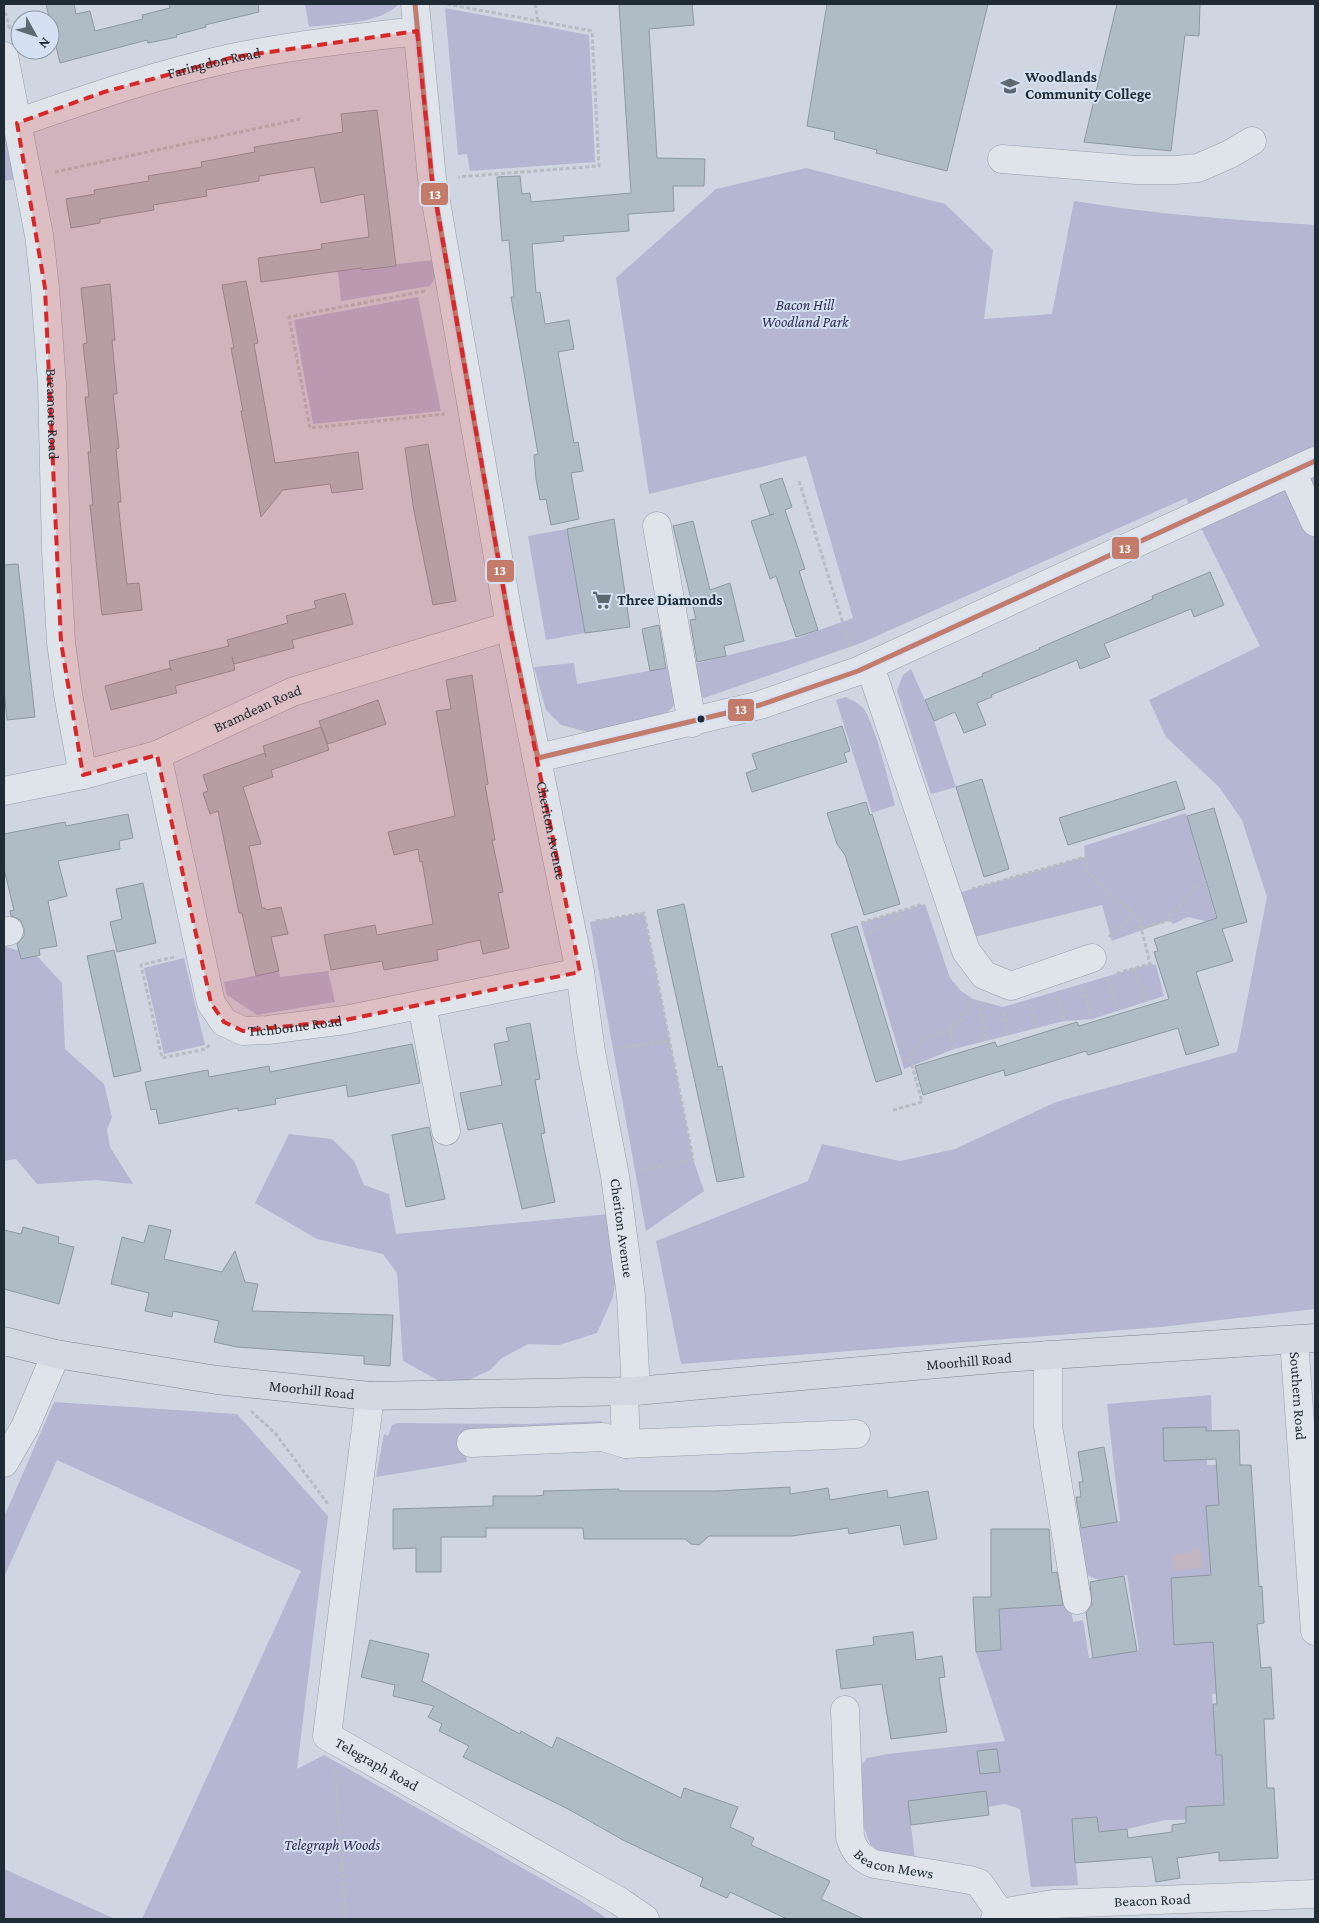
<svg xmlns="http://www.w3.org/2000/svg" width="1319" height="1923" font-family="'Crimson Pro',serif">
  <rect width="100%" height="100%" fill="#cfd6e1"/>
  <g fill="#b4b6d2">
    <path d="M305 4H399C378 25 337 23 309 27Z"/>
    <polygon points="445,8 589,35 595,162 470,171 467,154 458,155"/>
    <polygon points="4,119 16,179 5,181 4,180"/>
    <path d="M806 168 945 204 993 250 984 319 1052 314 1074 201C1154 214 1234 220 1315 225V1309L1161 1327 681 1364 656 1241 808 1181 822 1144 900 1161 955 1149 1056 1102 1237 1052 1267 897 1242 820 1219 787 1166 737 1149 700 1260 646 1186 498 861 643 704 698 699 695 686 666 797 638 853 618 806 456 649 494 616 278 716 189Z"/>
    <polygon points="433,260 436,277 430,286 341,301 338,271"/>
    <polygon points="418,297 441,411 313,424 294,320"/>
    <polygon points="567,529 585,633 546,640 528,536"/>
    <polygon points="574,663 577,684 670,667 677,702 664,716 588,732 561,725 546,710 534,667"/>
    <polygon points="911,669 934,721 956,787 931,794 897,691 903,675"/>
    <path d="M846 697C851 700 859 703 863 708 875 723 889 784 895 805L872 813 836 700Z"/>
    <polygon points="1186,813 1218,924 1188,917 1173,924 1170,920 1112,941 1102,905 962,940 948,896 1085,857 1084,846"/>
    <polygon points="925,904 950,978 961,991 973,999 1003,1007 1150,964 1156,965 1164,996 1092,1019 1064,1021 954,1049 904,1069 861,923"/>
    <polygon points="644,913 693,1159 704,1191 646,1231 590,922"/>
    <polygon points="4,946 38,957 62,983 65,1049 104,1084 112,1117 107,1130 110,1147 133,1184 96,1180 37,1184 16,1159 4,1161"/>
    <polygon points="184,958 205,1045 164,1054 144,968"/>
    <polygon points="279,971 280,977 328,971 335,1002 257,1015 227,995 224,982"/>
    <polygon points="289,1134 332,1139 354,1161 364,1185 389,1194 396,1234 610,1214 618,1261 613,1297 597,1333 559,1345 528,1344 502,1358 490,1370 452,1388 403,1361 397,1273 383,1254 317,1239 255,1203"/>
    <polygon points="1211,1395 1212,1431 1206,1431 1205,1427 1163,1428 1165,1461 1207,1459 1207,1465 1217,1465 1223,1573 1210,1574 1214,1667 1228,1693 1212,1694 1216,1755 1222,1755 1224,1819 1165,1820 1127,1829 1099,1832 1097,1817 1072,1819 1078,1885 1031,1887 1020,1809 1005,1804 988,1807 908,1802 915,1859 882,1855 870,1844 858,1811 862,1764 867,1758 888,1754 1005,1741 976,1652 1001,1650 998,1596 1027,1607 1061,1605 1060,1572 1065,1572 1073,1622 1083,1620 1089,1658 1139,1650 1127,1575 1098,1580 1083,1573 1070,1529 1120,1521 1107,1404"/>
    <polygon points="54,1402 237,1414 328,1516 297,1769 324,1755 579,1900 608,1919 142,1919 301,1571 57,1460 4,1577 4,1517"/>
    <polygon points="602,1421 602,1424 464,1444 467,1462 376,1477 384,1434 388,1436 392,1425 398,1423 526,1424"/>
    <polygon points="4,1869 115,1919 4,1919"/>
  </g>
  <polygon fill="#c3b5bf" points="1197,1548 1201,1550 1202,1568 1174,1570 1173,1554 1192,1553 1193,1549"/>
  <g fill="#b0bcc5" stroke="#8e98a1">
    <polygon points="46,4 74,4 76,14 90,11 95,31 143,19 142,15 170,8 169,4 258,4 259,12 205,25 206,27 176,35 177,37 148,43 147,40 60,63"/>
    <polygon points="619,4 692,4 694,25 649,29 657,158 705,159 704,186 673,186 674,211 628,214 629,231 563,236 564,241 532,244 536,293 540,292 545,324 569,320 574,349 558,352 574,443 578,442 583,471 571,473 579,519 551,525 546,499 540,500 536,479 534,455 538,454 511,297 514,297 509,240 502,241 497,177 520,176 522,194 530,193 531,202 631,193"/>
    <polygon points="827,4 988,4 947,171 876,153 877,150 834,139 835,132 807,126"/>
    <polygon points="1117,4 1200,4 1199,36 1185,35 1171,151 1084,142"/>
    <polygon points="377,110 396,266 362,270 361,268 261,282 258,258 322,249 321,244 369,237 364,194 321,203 314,167 259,176 259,181 206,190 207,196 153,205 154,210 100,219 100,223 71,228 66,199 95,194 94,190 149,181 148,176 202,167 201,162 255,152 254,147 343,132 341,114"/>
    <polygon points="246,281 258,343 254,344 275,463 358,452 363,489 332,493 330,484 283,490 261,517 241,411 243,411 231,348 234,348 222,285"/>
    <polygon points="110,284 115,340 112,340 117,394 113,394 119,448 116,449 121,502 118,502 127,584 139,583 142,610 102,615 90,505 93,505 88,452 91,452 85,397 89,397 83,344 87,343 81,288"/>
    <polygon points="428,444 456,601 433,605 414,511 405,448"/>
    <polygon points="782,478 792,507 785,510 805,569 799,571 818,630 796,637 776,576 770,579 751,521 774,514 770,515 760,485"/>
    <polygon points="614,519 630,627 585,633 567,529"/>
    <polygon points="693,521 710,590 730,583 744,641 724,646 726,656 697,662 690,620 696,619 673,526"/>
    <polygon points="18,564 35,717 7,720 4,691 4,565"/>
    <polygon points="1210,572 1224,605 1194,617 1191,609 1104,644 1110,657 1080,669 1077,660 991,695 992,697 977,703 986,725 964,733 955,712 934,721 925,700 983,676 982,674 1040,649 1039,648 1153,599 1152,596"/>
    <polygon points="345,593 353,624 292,640 294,648 234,664 232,657 235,670 175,686 177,693 111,710 105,686 171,668 171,671 169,661 229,646 227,640 288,623 286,616 316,608 314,601"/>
    <polygon points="659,625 666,668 650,671 642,629"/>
    <polygon points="472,675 488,784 485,785 495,840 492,840 503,892 498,893 509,948 483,954 480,940 437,950 438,960 384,970 382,961 331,970 324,935 375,925 377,935 433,924 422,861 420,862 418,849 394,855 388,832 455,816 436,711 451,709 446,680"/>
    <polygon points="378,700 386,724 328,744 319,721"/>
    <polygon points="842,726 850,751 844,753 847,762 752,792 746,773 757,769 752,754"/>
    <polygon points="321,727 329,750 271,770 273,777 243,787 261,844 249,846 262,908 265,908 266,910 281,907 288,934 271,937 279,971 256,976 242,913 239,913 218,811 210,814 203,793 208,791 203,775 265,753 266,757 263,746"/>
    <polygon points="982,779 1009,869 984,877 956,787"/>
    <polygon points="1176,781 1185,809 1068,845 1059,818"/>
    <polygon points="866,802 870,815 872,814 900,904 864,915 845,855 837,844 827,813"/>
    <polygon points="1214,808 1247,922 1222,929 1233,961 1196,972 1219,1045 1186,1055 1178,1028 1088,1055 1086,1051 1005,1076 1004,1070 923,1095 915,1066 995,1042 997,1047 1077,1022 1079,1026 1169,999 1154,952 1158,951 1154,939 1217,918 1187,816"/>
    <polygon points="128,814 133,838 119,841 120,849 58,861 67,896 48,901 57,946 39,949 40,955 21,959 17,944 24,936 24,928 20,920 11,916 10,911 14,910 4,869 4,834 65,822 66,826"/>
    <polygon points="143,883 156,943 117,952 110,922 122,919 116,889"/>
    <polygon points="684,904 718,1067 722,1066 744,1177 717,1182 657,910"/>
    <polygon points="857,926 902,1074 876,1082 831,934"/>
    <polygon points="114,950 141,1071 114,1077 87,956"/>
    <polygon points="530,1023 540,1079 535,1080 545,1133 541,1134 555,1202 522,1209 502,1123 468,1130 460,1093 502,1085 494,1044 509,1041 506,1028"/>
    <polygon points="412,1044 420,1083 348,1097 346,1085 275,1099 276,1104 238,1111 238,1108 159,1124 156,1109 151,1110 145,1082 208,1070 209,1077 269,1066 270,1072"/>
    <polygon points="429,1127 445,1199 406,1207 392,1135"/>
    <polygon points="149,1225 171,1230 164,1259 222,1272 235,1251 245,1282 258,1284 252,1311 393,1315 390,1366 364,1364 364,1356 237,1347 214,1342 219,1321 173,1311 172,1317 145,1311 149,1293 111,1284 122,1237 144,1243"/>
    <polygon points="23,1227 59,1237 58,1243 74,1247 59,1304 4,1289 4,1230 21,1234"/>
    <polygon points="1206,1427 1206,1431 1239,1430 1240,1465 1251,1465 1259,1587 1262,1586 1264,1623 1257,1624 1261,1668 1271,1667 1274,1719 1264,1719 1267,1788 1274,1788 1278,1858 1219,1861 1219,1852 1177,1858 1180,1878 1156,1882 1152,1857 1075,1863 1072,1819 1097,1817 1099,1832 1127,1829 1128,1838 1172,1832 1172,1825 1186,1823 1186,1807 1224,1805 1222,1755 1216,1755 1213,1704 1217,1704 1213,1642 1174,1645 1171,1578 1211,1575 1206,1506 1219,1505 1216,1459 1164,1461 1163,1428"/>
    <polygon points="1104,1447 1117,1522 1081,1528 1076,1497 1081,1497 1079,1482 1083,1482 1078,1452"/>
    <polygon points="790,1487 790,1494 828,1488 830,1500 887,1490 888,1498 928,1491 937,1539 904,1545 900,1525 849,1534 848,1528 792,1536 709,1536 699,1545 691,1544 685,1539 584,1539 583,1528 486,1528 486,1537 441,1537 441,1572 416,1572 416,1548 393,1549 393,1509 493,1506 493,1496 536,1496 544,1495 543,1491 619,1489 619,1491 717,1491"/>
    <polygon points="991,1529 1049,1529 1052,1573 1057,1572 1063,1605 999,1609 1001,1650 976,1652 973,1597 991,1597"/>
    <polygon points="1124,1576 1137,1651 1093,1658 1086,1613 1092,1605 1090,1582"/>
    <polygon points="913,1632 916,1660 942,1656 945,1677 939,1678 947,1732 891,1739 882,1684 841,1689 836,1650 874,1645 873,1637"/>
    <polygon points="370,1640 429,1654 422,1681 520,1734 521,1731 552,1748 557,1737 681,1798 684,1788 738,1807 730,1827 754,1838 751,1845 830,1881 821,1899 864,1919 787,1919 730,1892 727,1898 700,1886 703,1878 623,1840 570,1810 463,1757 469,1746 439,1731 442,1724 428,1717 434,1706 393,1696 395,1685 361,1677"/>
    <polygon points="997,1749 1000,1772 980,1774 977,1751"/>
    <polygon points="986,1791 989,1815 911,1825 908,1801"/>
  </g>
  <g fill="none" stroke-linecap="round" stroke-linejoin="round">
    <g stroke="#979ea7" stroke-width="29">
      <g id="minor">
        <path id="s1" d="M415 4 432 179 510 626 580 972 591 1052 615 1176 631 1296 636 1391"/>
        <path id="s2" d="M4 56 39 235 45 288 52 384 56 550 61 642 68 694 83 775"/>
        <path id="s3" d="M17 123C89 98 161 73 236 57 296 45 356 38 417 31"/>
        <polyline points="1002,159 1136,170 1175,170 1198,168 1230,154 1252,141"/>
        <polyline points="1292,472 1315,522"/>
        <polyline points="657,526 692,723"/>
        <polyline points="870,666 966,951 984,975 1011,986 1092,958"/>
        <path id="s4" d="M157 755 211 1003 224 1022 243 1031 268 1030 345 1020 580 972"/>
        <polyline points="538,758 760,705 858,671 1315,461"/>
        <path id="s5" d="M4 791 83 775 157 755 292 692 510 626"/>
        <polyline points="4,932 9,931"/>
        <polyline points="422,1005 446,1131"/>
        <path id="s6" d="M1294 1340 1315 1631"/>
        <polyline points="1048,1355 1048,1426 1077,1600"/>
        <polyline points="624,1392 626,1444"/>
        <path id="s7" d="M370 1396 327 1736 619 1901 645 1919"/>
        <polyline points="471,1443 603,1437 626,1444 856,1434"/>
        <polyline points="4,1463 25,1427 56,1354"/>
        <path id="s8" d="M845 1710 850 1837C854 1851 860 1858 874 1864L970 1880 979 1883 1000 1913"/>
        <path id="s9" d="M995 1919 1000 1913 1053 1904 1315 1894"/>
      </g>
    </g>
    <g stroke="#7e858c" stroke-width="29">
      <g id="major">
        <path id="s10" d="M4 1341 56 1354 217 1380 370 1396 636 1391 1004 1358 1315 1338"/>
      </g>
    </g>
    <g stroke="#b6bcc2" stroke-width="3" stroke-dasharray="4 2.5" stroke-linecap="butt">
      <polyline points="447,4 592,31 599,166 458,177"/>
      <polyline points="535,4 538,21"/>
      <polyline points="4,14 6,14 10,31"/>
      <polyline points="55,172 300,119"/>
      <polyline points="425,291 289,317 310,428 445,414"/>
      <polyline points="799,481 850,646"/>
      <polyline points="972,889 1085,857 1087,872 1139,919 1150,964 1114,974"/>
      <polyline points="596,921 644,913 693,1159 641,1171"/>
      <polyline points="861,923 923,904"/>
      <polyline points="1142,928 1170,920 1170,916 1196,887 1202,885"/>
      <polyline points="864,935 897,919 903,911"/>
      <polyline points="1109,937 1134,914"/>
      <polyline points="174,957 141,965 162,1058 206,1049 210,1044"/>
      <polyline points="1134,968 1146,1001"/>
      <polyline points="1108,978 1118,1010"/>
      <polyline points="1083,988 1092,1019"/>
      <polyline points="1058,997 1064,1021"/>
      <polyline points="979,1001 986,1037 979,1042"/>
      <polyline points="1031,1007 1037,1028"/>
      <polyline points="1004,1012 1009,1036"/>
      <polyline points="618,1048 670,1041"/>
      <polyline points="954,1049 950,1030 961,1020 973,999"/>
      <path d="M893 1110 922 1102 910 1058C920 1038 929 1037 950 1030"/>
      <polyline points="251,1411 275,1433 328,1504"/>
      <polyline points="335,1771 346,1919"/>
      <polyline points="471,1917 475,1919"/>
    </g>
    <use href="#minor" stroke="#dfe4ea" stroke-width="28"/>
    <use href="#major" stroke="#d2d8e1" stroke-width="28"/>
    <g stroke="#d5e0f2" stroke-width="9">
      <g id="bus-1">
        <polyline points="415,4 432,179 510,626 538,758"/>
        <polyline points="538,758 760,705 858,671 1315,461"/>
      </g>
    </g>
    <use href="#bus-1" stroke="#c37b6a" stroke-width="5"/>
  </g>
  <path fill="#d62828" fill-opacity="0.2" stroke="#d62828" stroke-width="4" stroke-dasharray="10 6" stroke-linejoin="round" d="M417 31 432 179 510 626 580 972 345 1020 243 1031 224 1022 211 1003 157 755 83 775 61 642 45 288 17 123 104 92 234 57Z"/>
  <defs>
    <g id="school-bare" transform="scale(1.5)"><path d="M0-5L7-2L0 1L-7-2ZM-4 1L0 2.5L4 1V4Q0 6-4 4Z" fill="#5d6871" stroke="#d5e0f2" stroke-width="2.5" paint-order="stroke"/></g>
    <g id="supermarket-bare" transform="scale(1.5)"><path d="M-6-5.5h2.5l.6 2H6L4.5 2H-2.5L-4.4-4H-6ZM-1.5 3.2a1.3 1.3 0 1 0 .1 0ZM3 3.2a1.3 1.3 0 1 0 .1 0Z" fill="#5d6871" stroke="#d5e0f2" stroke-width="2.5" paint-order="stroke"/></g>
  </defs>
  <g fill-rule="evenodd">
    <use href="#school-bare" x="1010" y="86"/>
    <use href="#supermarket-bare" x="602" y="600"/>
  </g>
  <circle fill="#202c35" stroke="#d5e0f2" stroke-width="2" cx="701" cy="719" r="4.5"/>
  <g text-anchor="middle" stroke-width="4" stroke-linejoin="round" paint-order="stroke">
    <g font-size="15" fill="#202c35" stroke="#d5e0f2">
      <text dy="5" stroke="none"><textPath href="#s3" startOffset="206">Faringdon Road</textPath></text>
      <text dy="5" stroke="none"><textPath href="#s2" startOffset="362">Breamore Road</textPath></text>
      <text dy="5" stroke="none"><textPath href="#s5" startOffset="268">Bramdean Road</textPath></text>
      <text dy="5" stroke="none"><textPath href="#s1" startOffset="838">Cheriton Avenue</textPath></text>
      <text dy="5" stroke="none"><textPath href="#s4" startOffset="350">Tichborne Road</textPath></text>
      <text dy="5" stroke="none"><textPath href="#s1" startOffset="1242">Cheriton Avenue</textPath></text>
      <text dy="5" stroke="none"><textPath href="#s10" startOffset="971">Moorhill Road</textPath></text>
      <text dy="5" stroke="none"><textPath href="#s10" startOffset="312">Moorhill Road</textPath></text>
      <text dy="5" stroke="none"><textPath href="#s6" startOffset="56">Southern Road</textPath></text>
      <text dy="5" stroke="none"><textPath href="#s7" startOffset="400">Telegraph Road</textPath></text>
      <text dy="5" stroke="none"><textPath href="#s8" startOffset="184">Beacon Mews</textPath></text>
      <text dy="5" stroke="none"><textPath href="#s9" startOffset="161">Beacon Road</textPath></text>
    </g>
    <g font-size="15" font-weight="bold" fill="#202c35" stroke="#d5e0f2" text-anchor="start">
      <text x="1025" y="82">Woodlands<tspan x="1025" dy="17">Community College</tspan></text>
      <text x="617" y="605">Three Diamonds</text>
    </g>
    <g font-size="15" font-style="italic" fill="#30294f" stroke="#d5e0f2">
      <text x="805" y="310">Bacon Hill<tspan x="805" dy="17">Woodland Park</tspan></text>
      <text x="332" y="1850">Telegraph Woods</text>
    </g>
  </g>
  <g stroke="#d5e0f2" stroke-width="2">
    <rect x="420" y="182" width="29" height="24" rx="5" fill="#c37b6a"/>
    <rect x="1111" y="536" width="29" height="24" rx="5" fill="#c37b6a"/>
    <rect x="486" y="559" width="29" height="24" rx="5" fill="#c37b6a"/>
    <rect x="727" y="698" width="28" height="24" rx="5" fill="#c37b6a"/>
  </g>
  <g font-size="14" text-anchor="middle" font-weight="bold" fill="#fff">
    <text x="435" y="199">13</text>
    <text x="1125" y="553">13</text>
    <text x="500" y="575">13</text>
    <text x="741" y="714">13</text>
  </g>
  <rect width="1319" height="1923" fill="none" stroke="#202c35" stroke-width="10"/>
  <g transform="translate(35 35) rotate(130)"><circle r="24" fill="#d5e0f2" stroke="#8d98a6"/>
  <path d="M0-4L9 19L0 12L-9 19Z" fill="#5d6871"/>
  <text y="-8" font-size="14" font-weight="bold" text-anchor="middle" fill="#202c35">N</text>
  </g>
</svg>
